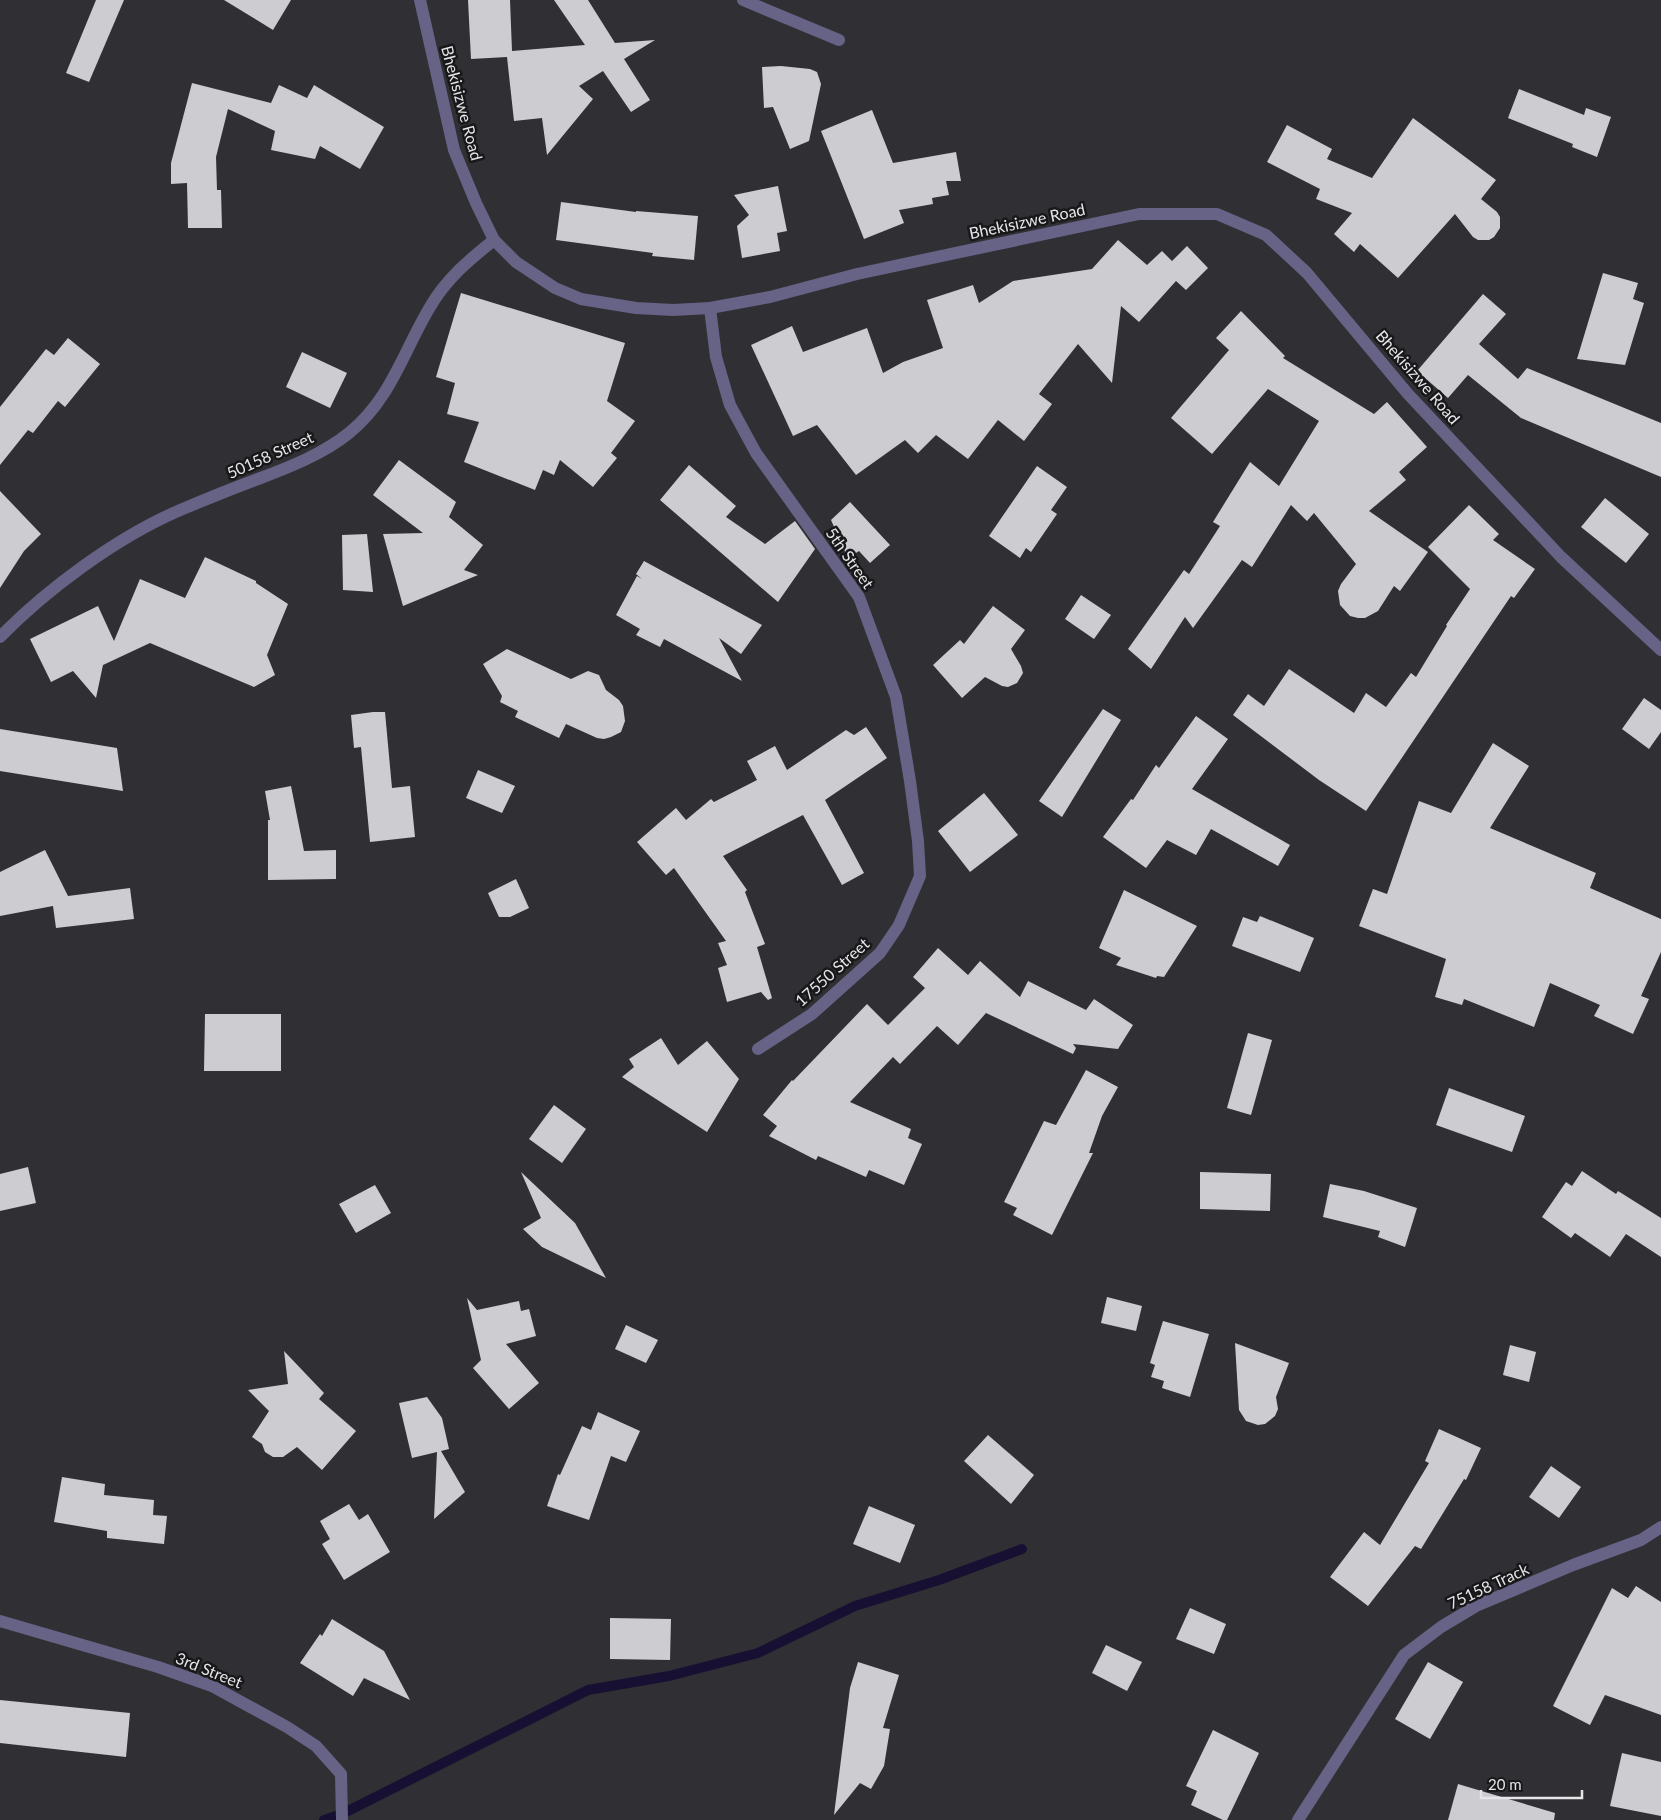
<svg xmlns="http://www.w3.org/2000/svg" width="1661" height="1820" font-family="Lato,sans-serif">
  <rect width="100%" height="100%" fill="#303034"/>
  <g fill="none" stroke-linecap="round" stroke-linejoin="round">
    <polyline stroke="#181033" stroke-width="10" points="324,1820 342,1814 588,1690 669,1676 758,1653 855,1606 939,1580 1022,1549"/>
  </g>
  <g fill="#ccccd1">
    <polygon points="96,0 124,0 89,82 66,73"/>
    <polygon points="224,0 291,0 273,30"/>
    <polygon points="468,0 510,0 512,51 585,45 554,0 588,0 615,43 655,40 624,59 650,100 631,112 603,71 579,86 593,99 547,155 542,118 514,121 507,57 471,59"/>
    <polygon points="781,66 810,69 817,72 821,84 809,141 790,149 773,107 764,108 762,67"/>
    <polygon points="192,83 271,103 279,85 307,98 314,85 384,127 360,169 320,146 315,159 271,150 275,131 228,109 216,157 217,190 221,190 222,228 188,228 187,183 171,184 171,163"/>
    <polygon points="1519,89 1584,115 1586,108 1611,117 1597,157 1572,147 1573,144 1508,118"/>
    <polygon points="872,110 893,163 956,152 961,181 946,181 949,195 932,198 933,204 899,210 904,223 864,239 821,131"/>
    <polygon points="1413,118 1496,180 1481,199 1497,212 1500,217 1500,228 1494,237 1489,240 1478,240 1473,237 1455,214 1398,278 1360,244 1354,252 1334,234 1352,213 1316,199 1320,189 1267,162 1287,125 1332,149 1327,159 1372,178"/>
    <polygon points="778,186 787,231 777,233 780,251 742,258 737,226 749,215 734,195"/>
    <polygon points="561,202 636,212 636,211 698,216 694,260 652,256 653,253 556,240"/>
    <polygon points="1118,240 1147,265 1162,251 1172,261 1187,246 1208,268 1186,290 1176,281 1139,322 1121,306 1112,383 1078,344 1039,394 1052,404 1024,441 998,420 968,459 936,435 918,453 905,440 856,475 817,425 793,436 751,345 792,326 803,352 867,328 883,373 903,362 943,348 927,300 973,285 979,303 1013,281 1092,269"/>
    <polygon points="1603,273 1638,283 1633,299 1644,303 1625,365 1577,359"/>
    <polygon points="461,293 625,343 607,401 635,421 611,453 617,458 593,487 560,460 554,475 543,470 535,490 464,462 479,422 447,414 455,383 436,377"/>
    <polygon points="1483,294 1506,314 1479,344 1518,379 1527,368 1661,423 1661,477 1521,418 1468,375 1448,398 1417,371"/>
    <polygon points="1241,311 1285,356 1283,358 1374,414 1387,402 1427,447 1399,472 1406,480 1369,511 1428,552 1400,591 1394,586 1378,611 1365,618 1358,618 1350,616 1340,605 1338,591 1341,584 1356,564 1314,513 1307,521 1291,505 1252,567 1242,560 1193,628 1185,617 1151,669 1128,649 1184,570 1189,574 1220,526 1213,522 1250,462 1279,486 1319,421 1268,389 1212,454 1171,418 1229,350 1216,338"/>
    <polygon points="68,338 100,364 65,407 58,401 33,433 28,430 0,465 0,407 46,349 54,355"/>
    <polygon points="302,352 347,373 330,408 286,387"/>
    <polygon points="399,460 456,502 449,517 483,545 464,570 478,575 403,606 383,534 423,533 373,495"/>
    <polygon points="689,465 736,506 726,517 765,544 795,521 815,549 778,602 660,500"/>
    <polygon points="1037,466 1067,487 1051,510 1057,514 1031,552 1026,548 1020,558 989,536"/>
    <polygon points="0,491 41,534 24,551 0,588"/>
    <polygon points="1605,498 1649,534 1626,563 1581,527"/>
    <polygon points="850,502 890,545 870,563 859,551 848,558 831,520"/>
    <polygon points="1469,505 1499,534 1493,540 1535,569 1514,598 1511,596 1366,811 1319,780 1233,715 1248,694 1264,706 1289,669 1354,713 1366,693 1386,707 1411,673 1416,677 1447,626 1446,625 1470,589 1428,547"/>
    <polygon points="367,534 373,592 343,590 342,535"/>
    <polygon points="205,557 256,581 256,583 288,604 267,655 275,675 254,687 150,643 103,665 96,698 73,671 51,682 30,639 98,606 114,641 140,579 185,598"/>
    <polygon points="644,561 762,625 741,654 719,638 742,681 664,639 660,647 636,635 640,629 616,615 637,576 642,579 636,574"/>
    <polygon points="1081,595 1111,615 1094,639 1065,619"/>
    <polygon points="993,606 1025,630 1011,649 1021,666 1023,673 1017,683 1008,687 1002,686 985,677 962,698 933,665 960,640 964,644"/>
    <polygon points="507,649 571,679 588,671 599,675 606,690 619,700 623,706 625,721 621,732 611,737 604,739 597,738 566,724 559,738 515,717 518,711 500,702 502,696 483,664"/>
    <polygon points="1644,698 1661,710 1661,732 1649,749 1622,729"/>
    <polygon points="1103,709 1121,720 1062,817 1039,801"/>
    <polygon points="373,712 385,712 392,788 410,786 415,837 370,842 361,747 354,748 351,715"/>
    <polygon points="1196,716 1228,739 1192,789 1290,845 1278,866 1211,829 1196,855 1167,840 1146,868 1103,837 1131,799 1133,800 1156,765 1159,768"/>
    <polygon points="866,727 887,758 825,800 864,873 842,885 803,815 723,856 747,890 745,892 765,944 757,947 772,998 768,1000 761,992 727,1002 718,968 727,965 718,943 726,941 674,868 666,875 637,842 676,808 686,820 711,799 714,802 757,780 747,761 775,746 787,770 846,730 854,735"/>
    <polygon points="0,729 117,748 123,791 0,771"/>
    <polygon points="1493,743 1529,766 1490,828 1596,873 1590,888 1661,919 1661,952 1641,996 1649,999 1633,1034 1594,1016 1600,1005 1550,983 1534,1027 1464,999 1462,1005 1435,997 1446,959 1359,926 1373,889 1387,894 1419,801 1451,813"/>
    <polygon points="478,770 515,786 502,813 466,798"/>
    <polygon points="291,786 304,851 336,850 336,879 268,880 268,820 270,820 265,791"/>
    <polygon points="984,793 1018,835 970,872 938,831"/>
    <polygon points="45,850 68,896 130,888 134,919 56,928 53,906 0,916 0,872"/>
    <polygon points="516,879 529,908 510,917 499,917 488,893"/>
    <polygon points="1124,890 1197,926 1164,977 1157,976 1156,978 1116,965 1121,958 1099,948"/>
    <polygon points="1260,916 1314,938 1300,972 1232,946 1243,917 1257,922"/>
    <polygon points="938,948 968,975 980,961 1020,997 1028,981 1086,1010 1094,999 1133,1025 1118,1049 1073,1044 1076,1048 1073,1054 986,1013 958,1045 937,1026 900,1064 893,1057 850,1102 911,1129 908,1138 922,1144 904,1185 869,1170 866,1177 818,1156 816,1160 769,1136 777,1126 763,1115 792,1080 793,1081 867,1004 888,1025 925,988 913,977"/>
    <polygon points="205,1014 281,1014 281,1071 204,1071"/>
    <polygon points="1248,1033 1272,1040 1251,1115 1227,1108"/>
    <polygon points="661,1038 678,1065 707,1041 739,1079 707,1132 622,1077 634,1067 629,1059"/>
    <polygon points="1086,1070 1118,1087 1102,1116 1089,1153 1093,1153 1052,1235 1013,1215 1017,1208 1004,1202 1044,1121 1056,1125"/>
    <polygon points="1449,1088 1525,1116 1512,1152 1436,1125"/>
    <polygon points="554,1105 586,1129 562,1163 529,1139"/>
    <polygon points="28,1167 36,1203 0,1211 0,1174"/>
    <polygon points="1582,1171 1616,1194 1618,1191 1661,1218 1661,1257 1626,1234 1610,1257 1575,1233 1571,1238 1542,1217 1566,1182 1572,1186"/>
    <polygon points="521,1172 575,1223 606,1278 542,1247 523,1229 541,1218"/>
    <polygon points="1200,1172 1271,1174 1270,1211 1200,1209"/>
    <polygon points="1330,1184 1364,1191 1417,1208 1405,1247 1378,1237 1380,1231 1323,1217"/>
    <polygon points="375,1185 391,1213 356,1233 339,1204"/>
    <polygon points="1107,1297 1142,1306 1136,1331 1101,1323"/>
    <polygon points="467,1298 477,1310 519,1301 521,1311 529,1309 536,1336 506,1344 539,1383 509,1409 473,1368 481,1360"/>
    <polygon points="1163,1321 1209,1334 1190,1397 1162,1388 1164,1381 1151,1377 1155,1365 1150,1363"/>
    <polygon points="626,1325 658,1340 646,1363 615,1349"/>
    <polygon points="1235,1343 1289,1363 1276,1397 1278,1409 1275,1416 1265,1424 1258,1425 1246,1421 1239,1410"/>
    <polygon points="1510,1345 1536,1352 1529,1382 1503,1375"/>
    <polygon points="284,1351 324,1393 319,1399 356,1431 322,1470 297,1447 283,1457 273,1457 265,1452 262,1444 252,1437 269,1411 248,1390 288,1384"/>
    <polygon points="427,1397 442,1418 449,1449 441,1451 465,1492 434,1519 437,1452 412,1458 399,1403"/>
    <polygon points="598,1412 640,1431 626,1462 611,1456 589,1520 547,1506 558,1474 560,1475 582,1426 591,1430"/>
    <polygon points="1439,1429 1481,1448 1466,1480 1464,1479 1421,1549 1415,1546 1368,1606 1330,1577 1364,1532 1380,1545 1429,1463 1425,1461"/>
    <polygon points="988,1435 1034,1475 1011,1504 964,1461"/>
    <polygon points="1551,1466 1581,1487 1559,1518 1529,1497"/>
    <polygon points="62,1477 105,1484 104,1495 154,1500 153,1515 167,1516 164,1544 107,1538 107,1531 54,1522"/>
    <polygon points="349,1504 359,1520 368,1514 390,1552 344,1580 322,1544 330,1539 320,1521"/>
    <polygon points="869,1506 915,1525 900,1563 853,1544"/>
    <polygon points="1636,1586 1661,1602 1661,1715 1605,1695 1590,1725 1553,1706 1612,1588 1628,1598"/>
    <polygon points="1190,1608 1226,1624 1214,1654 1176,1639"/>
    <polygon points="610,1618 671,1619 670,1660 610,1659"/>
    <polygon points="332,1619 384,1651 410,1700 364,1678 353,1696 300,1663 320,1634 322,1636"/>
    <polygon points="1106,1645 1142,1662 1127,1691 1092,1673"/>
    <polygon points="858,1662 899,1675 883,1728 890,1729 884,1766 871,1789 860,1783 834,1815 850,1688"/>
    <polygon points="1428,1662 1463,1682 1430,1739 1395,1719"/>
    <polygon points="0,1700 130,1713 126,1757 0,1743"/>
    <polygon points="1213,1730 1259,1753 1227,1820 1223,1820 1191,1805 1197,1791 1186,1786"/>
    <polygon points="1622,1753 1661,1762 1661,1816 1610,1806"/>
    <polygon points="1458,1784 1555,1813 1554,1820 1448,1820"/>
  </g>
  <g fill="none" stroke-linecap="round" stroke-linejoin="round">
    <g stroke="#676387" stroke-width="12">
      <polyline points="420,0 454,150 476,203 494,240 516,262 555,288 581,299 636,308 673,310 710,308 770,297 857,274 1139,214 1217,214 1266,235 1307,273 1408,394 1561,557 1661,650"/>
      <polyline points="743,0 839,40"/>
      <polyline points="710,308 716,357 730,405 756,453 859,597 896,697 910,781 918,841 920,876 899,925 880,953 812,1014 758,1049"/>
      <path d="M0 637C47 589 116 538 178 511 204 500 231 489 258 479 290 467 323 454 349 433 391 399 403 352 430 307 446 279 469 260 494 240"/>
      <polyline points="0,1621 158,1667 212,1686 287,1727 316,1746 341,1774 342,1820"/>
      <polyline points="1298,1820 1404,1655 1441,1627 1476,1606 1573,1565 1641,1540 1661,1527"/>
    </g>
  </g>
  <g text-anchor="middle" stroke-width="5" stroke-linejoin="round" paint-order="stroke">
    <g font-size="16" fill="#e6e5e8" stroke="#18181a">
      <text transform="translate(462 103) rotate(75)" y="6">Bhekisizwe Road</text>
      <text transform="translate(1027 221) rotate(-12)" y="6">Bhekisizwe Road</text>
      <text transform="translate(1418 377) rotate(49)" y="6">Bhekisizwe Road</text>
      <text transform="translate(270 455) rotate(-24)" y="6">50158 Street</text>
      <text transform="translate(850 558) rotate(55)" y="6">5th Street</text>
      <text transform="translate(832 972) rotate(-42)" y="6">17550 Street</text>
      <text transform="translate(1488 1586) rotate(-25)" y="6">75158 Track</text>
      <text transform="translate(209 1670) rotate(22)" y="6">3rd Street</text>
    </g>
  </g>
  <path d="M1481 1790v8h101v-8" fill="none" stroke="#e6e5e8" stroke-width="2.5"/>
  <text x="1488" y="1790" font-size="15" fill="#e6e5e8" stroke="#18181a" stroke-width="4" paint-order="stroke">20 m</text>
</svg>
